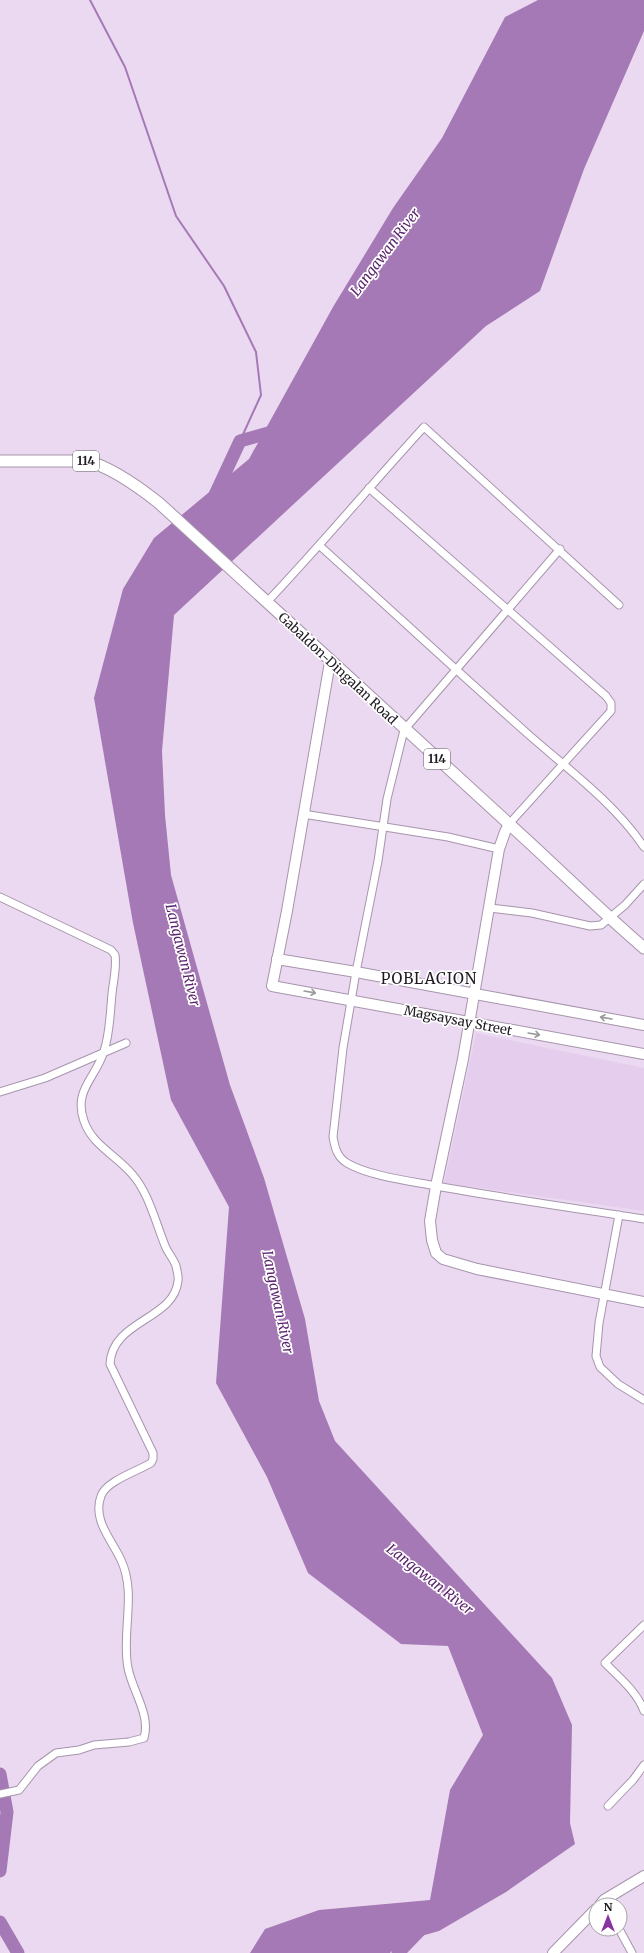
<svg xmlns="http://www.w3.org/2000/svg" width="644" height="1953" font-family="Merriweather,serif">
  <rect width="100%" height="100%" fill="#ebd9f1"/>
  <polygon fill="#e5ceed" points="476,1033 644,1068 644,1211 444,1183"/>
  <polygon fill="#a579b5" points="538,0 644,0 644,31 584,169 540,291 486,326 174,615 162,751 165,815 171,875 230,1085 264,1178 305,1319 319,1401 335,1441 552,1678 572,1725 570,1823 575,1844 506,1892 439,1931 400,1942 390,1953 250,1953 265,1929 319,1910 430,1900 450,1790 483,1735 448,1646 401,1644 308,1573 267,1477 216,1383 229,1207 171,1100 133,923 94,698 123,589 154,538 249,459 333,307 393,208 442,138 505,17"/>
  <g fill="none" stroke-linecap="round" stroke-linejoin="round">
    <polyline stroke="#a579b5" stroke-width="2" points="90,0 125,67 176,216 224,286 256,352 261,395 240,441"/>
    <g stroke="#a579b5" stroke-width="13">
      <polyline points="213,499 240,441 279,430"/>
      <polyline points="0,1774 7,1812 0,1871"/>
      <polyline points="0,1922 18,1953"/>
      <polyline points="398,1953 424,1926"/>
    </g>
    <g stroke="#a695ac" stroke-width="9">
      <g id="street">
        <polyline points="369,488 606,696 611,703 611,711 509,824"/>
        <path d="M320 546C390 609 459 673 529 735 569 770 614 803 644 847"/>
        <path d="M560 549 404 730 387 799 378 861 356 972 343 1048 333 1137C335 1148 337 1157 347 1163 366 1175 409 1181 431 1185 502 1198 573 1208 644 1219"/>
        <path d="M267 602C321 545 371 485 424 427L619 605"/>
        <polyline points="303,814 448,837 499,849"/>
        <path d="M0 897 111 950 115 955C117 968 113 982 112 994 110 1014 110 1033 104 1051 96 1078 73 1090 84 1121 92 1145 116 1155 132 1174 149 1193 156 1224 166 1248 169 1254 174 1260 176 1266 177 1271 179 1277 178 1281 174 1320 112 1320 110 1364L153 1453V1459L151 1463C138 1471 106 1481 101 1496 92 1520 112 1540 121 1560 137 1594 121 1633 128 1668 132 1690 151 1715 144 1738L129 1742 94 1745 79 1750 56 1753 38 1766 19 1790 0 1794"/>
        <polyline points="490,908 532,913 590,926 601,925 625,905 644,884"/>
        <polyline points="0,1092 45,1078 126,1043"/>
        <polyline points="619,1215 599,1323 596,1356 600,1367 618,1384 644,1400"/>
        <path d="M644 1625 605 1663C619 1677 637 1692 644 1711"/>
        <polyline points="608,1806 633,1780 644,1765"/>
        <polyline points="619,1929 632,1953"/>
      </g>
    </g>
    <g stroke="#a695ac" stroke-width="12">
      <g id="secondary">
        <polyline points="330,662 287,911 272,986 644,1054"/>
        <polyline points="509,824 505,832 499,849 463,1059 436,1186 430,1221 432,1240 436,1253 443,1259 477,1269 644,1302"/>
        <polyline points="277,959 356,972 644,1025"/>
        <polyline points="600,1905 604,1900 644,1876"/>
        <polyline points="553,1953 596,1909"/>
      </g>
    </g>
    <g stroke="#a695ac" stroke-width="13">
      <path id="primary" d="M0 461H87C111 467 140 488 159 503 275 610 391 717 508 823 554 864 597 908 644 948"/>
    </g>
    <use href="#street" stroke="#fff" stroke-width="7"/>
    <use href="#secondary" stroke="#fff" stroke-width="10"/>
    <use href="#primary" stroke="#fff" stroke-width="11"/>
  </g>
  <defs><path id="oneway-shaft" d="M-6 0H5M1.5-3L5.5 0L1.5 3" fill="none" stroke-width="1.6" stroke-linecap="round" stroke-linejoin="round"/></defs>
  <g stroke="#9a989b">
    <use href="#oneway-shaft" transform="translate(310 992) rotate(10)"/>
    <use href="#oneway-shaft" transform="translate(606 1018) rotate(-170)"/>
    <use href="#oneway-shaft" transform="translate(534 1034) rotate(10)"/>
  </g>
  <g text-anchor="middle" stroke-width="3.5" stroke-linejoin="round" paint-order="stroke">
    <g fill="#fff" stroke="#625e64" stroke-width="1">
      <rect x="73" y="451" width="26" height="20" rx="3"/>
      <rect x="424" y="749" width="26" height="20" rx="3"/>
    </g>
    <g font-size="12" font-weight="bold" fill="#1f1921">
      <text x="86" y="465">114</text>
      <text x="437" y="763">114</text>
    </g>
    <g font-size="13" fill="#1f1921" stroke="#fff">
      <text transform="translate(338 668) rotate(43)" y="5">Gabaldon-Dingalan Road</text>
      <text transform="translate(458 1020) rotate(11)" y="5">Magsaysay Street</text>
    </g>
    <g font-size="14" font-style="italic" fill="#5b236d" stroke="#fff">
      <text transform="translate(385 252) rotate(-53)" y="5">Langawan River</text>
      <text transform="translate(183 955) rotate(76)" y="5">Langawan River</text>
      <text transform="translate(278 1302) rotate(78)" y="5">Langawan River</text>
      <text transform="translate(430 1579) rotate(38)" y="5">Langawan River</text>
    </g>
    <g font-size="15" letter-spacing="1" fill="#1f1921" stroke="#fff">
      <text x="429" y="984">POBLACION</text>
    </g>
  </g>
  <g transform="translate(608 1917)"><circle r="19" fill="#ffffff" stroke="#a5a3a6"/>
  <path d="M0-3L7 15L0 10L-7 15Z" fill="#8733a1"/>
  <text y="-6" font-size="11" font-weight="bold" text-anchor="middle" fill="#1f1921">N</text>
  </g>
</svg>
